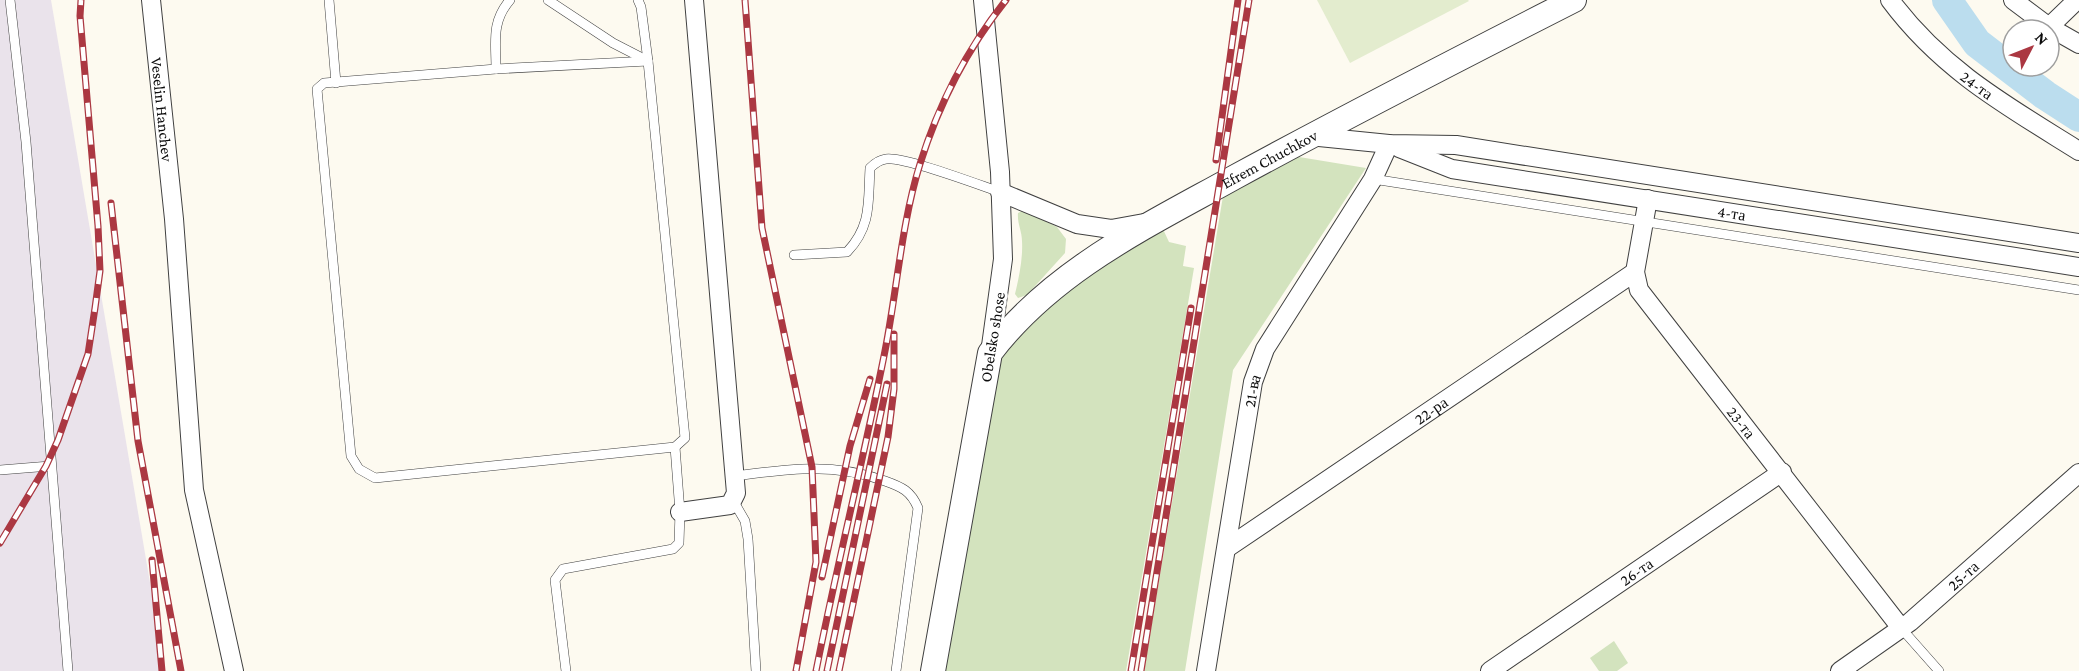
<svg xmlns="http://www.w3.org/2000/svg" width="2079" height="671" font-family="'Crimson Pro',serif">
  <rect width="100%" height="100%" fill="#fdfaf0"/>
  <polygon fill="#eae3eb" points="0,0 51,0 165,671 0,671"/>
  <g fill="#d3e3be">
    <polygon points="1293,156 1366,168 1233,370 1185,671 1144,671 1223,196"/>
    <path d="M1024 210 1057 227 1066 239 1065 253 1027 295 1018 298 1015 294C1019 277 1023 259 1022 241 1022 231 1017 223 1018 213Z"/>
    <polygon points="1162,227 1169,242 1186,246 1183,266 1194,268 1126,671 944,671 1002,355 1020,327 1111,253"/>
    <polygon points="1614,641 1628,663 1617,671 1599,671 1590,658"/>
  </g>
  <polygon fill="#e3ecce" points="1317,0 1468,0 1469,1 1350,63"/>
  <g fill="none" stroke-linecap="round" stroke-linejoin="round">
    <polyline stroke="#bde" stroke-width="30" points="1947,0 1977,43 2045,95 2079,117"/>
    <g stroke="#404040" stroke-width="10">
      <g id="service">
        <polyline points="10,0 26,142 68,671"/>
        <polyline points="329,0 336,83"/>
        <path d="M510 0C491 22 496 42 496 69L324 83 317 89 351 456 359 469 375 478 675 447 685 438 648 61 613 43 548 0"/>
        <polyline points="496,69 648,61 641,7 638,0"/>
        <polyline points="1373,179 2079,290"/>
        <path d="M794 255 847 252C872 226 868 201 870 168 875 163 879 160 886 159 903 156 979 185 1000 192"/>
        <polyline points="0,470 50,466"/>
        <path d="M735 476C787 469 834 462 885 481 902 487 911 491 918 508L896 671"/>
        <polyline points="734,502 745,521 748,539 756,671"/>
        <polyline points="1901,628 1939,671"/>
        <polyline points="566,671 555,580 563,569 673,549 679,543 680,512 675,447"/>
      </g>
    </g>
    <g stroke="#404040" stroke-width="20">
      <g id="minor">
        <path id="s1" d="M151 0 174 219 194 490 234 671"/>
        <polyline points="983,0 1000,172 1003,259 990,353"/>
        <path id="s2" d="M1890 0C1942 70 2007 106 2079 151"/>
        <polyline points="2013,0 2049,27 2079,44"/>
        <polyline points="2049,27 2077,0"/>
        <polyline points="1309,136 1389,144 1456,145 2079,243"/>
        <path id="s3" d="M1399 148 1452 169 2079 267"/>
        <polyline points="1000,192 1077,224 1111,229 1144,223"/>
        <path id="s4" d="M1648 199 1635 272 1639 290 1901 628"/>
        <polyline points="680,512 730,505 736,493 694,0"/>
        <path id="s5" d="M1227 548 1635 272"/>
        <path id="s6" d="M1206 671 1253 382 1265 349 1373 179 1389 144"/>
        <path id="s7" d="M1490 671 1782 472"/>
        <path id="s8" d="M1840 671 1910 622 2079 473"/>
      </g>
    </g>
    <g stroke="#404040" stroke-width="26">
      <g id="tertiary">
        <path id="s9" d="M933 671 990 353C1053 270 1147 226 1235 177 1347 116 1460 58 1574 0"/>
      </g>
    </g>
    <use href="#service" stroke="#fff" stroke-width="9"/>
    <use href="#minor" stroke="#fff" stroke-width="18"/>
    <use href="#tertiary" stroke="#fff" stroke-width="24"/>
    <g stroke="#ab3842" stroke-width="7">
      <g id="rail">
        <polyline points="745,0 762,228 812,467 816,562 796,671"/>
        <polyline points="1216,160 1238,0"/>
        <polyline points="111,203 138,441 181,671"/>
        <polyline points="0,543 46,466 58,440 88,354 95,308 100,271 98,226 80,16 81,0"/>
        <polyline points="152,560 162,671"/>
        <polyline points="822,577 850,446 870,379"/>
        <path d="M816 671C837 565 863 461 884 356 897 292 901 225 920 164 939 103 967 49 1006 0"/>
        <polyline points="827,671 887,384"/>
        <polyline points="839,671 888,437 894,389 894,334"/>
        <polyline points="1131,671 1191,308"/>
        <polyline points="1141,671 1249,0"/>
      </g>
    </g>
    <use href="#rail" stroke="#fff" stroke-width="4.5" stroke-dasharray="14" stroke-linecap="butt"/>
  </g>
  <g text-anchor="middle" stroke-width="6" stroke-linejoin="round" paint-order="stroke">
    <g font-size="16" fill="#0d0d0d" stroke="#fff">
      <text dy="6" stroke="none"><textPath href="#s2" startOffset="122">24-та</textPath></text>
      <text dy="6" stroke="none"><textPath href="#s1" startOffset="110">Veselin Hanchev</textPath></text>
      <text dy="6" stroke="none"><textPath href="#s9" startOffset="666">Efrem Chuchkov</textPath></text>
      <text dy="6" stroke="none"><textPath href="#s3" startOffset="340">4-та</textPath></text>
      <text transform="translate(992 337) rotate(-81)" y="6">Obelsko shose</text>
      <text dy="6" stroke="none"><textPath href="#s6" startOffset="284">21-ва</textPath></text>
      <text dy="6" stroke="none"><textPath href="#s5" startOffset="246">22-ра</textPath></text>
      <text dy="6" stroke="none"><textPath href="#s4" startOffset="260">23-та</textPath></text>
      <text dy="6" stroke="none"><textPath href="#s7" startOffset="177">26-та</textPath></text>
      <text dy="6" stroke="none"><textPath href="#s8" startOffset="156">25-та</textPath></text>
    </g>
  </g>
  <g transform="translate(2031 48) rotate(48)"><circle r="28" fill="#ffffff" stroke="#9e9e9e" stroke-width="1.5"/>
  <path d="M0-4.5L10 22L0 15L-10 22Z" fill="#ab3842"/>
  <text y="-9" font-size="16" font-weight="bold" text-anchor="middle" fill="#0d0d0d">N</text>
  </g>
</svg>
